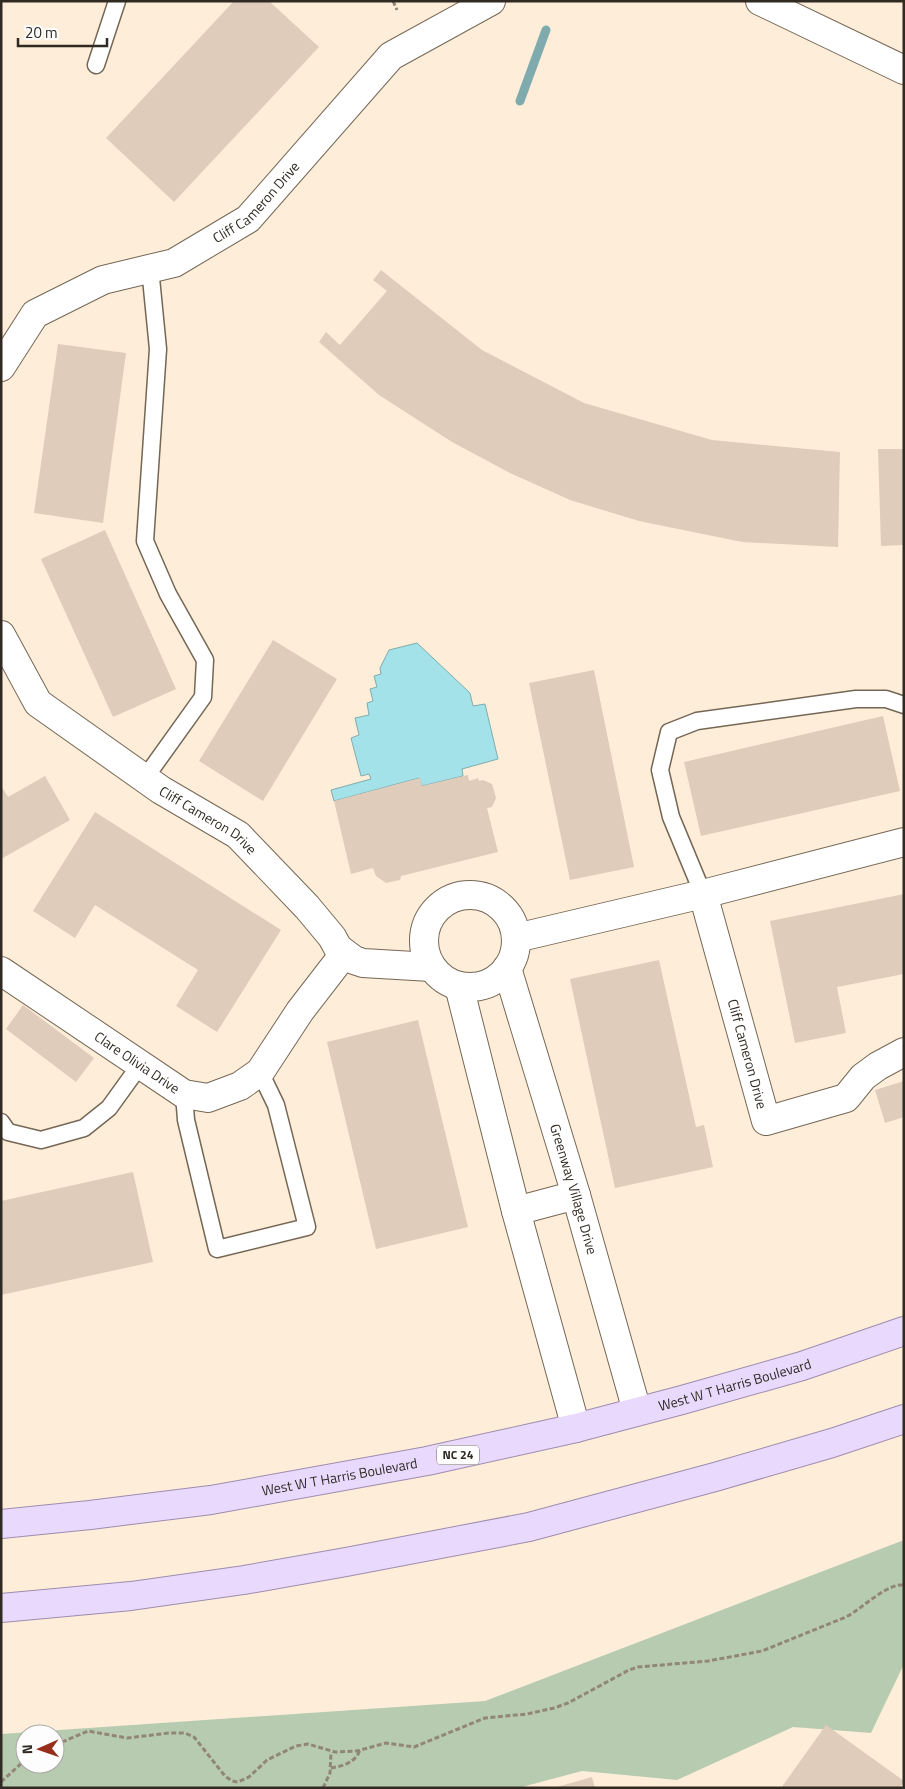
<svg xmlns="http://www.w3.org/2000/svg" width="905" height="1789" font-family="'Titillium Web',sans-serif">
  <rect width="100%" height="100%" fill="#feeed9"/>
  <path fill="#b7cbb0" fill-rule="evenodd" d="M904 1540V1664L871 1733 793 1727 677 1780 582 1771 518 1788H1V1734L485 1701ZM25 1734H55V1764H25Z"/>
  <polygon fill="#a3e2e9" stroke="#80abae" points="417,643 470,693 473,706 485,704 498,759 462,769 463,776 422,786 419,778 334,801 331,790 371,779 369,774 361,776 351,738 359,735 355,718 369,715 367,703 373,701 370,689 377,687 374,676 381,674 380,668 389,650"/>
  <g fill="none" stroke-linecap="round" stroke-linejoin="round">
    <polyline stroke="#80abae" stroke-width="9" points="520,101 546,30"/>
  </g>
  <g fill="#dfccba">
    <polygon points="234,1 269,1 319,47 174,202 106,138"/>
    <polygon points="381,270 482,350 584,403 712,440 840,452 838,547 742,542 639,521 570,500 510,473 452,442 379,395 319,342 326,332 340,345 387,291 373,280"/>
    <polygon points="58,344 126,353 103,523 34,513"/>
    <polygon points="878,449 904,449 904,545 881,546"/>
    <polygon points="105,530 176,689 113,717 41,559"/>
    <polygon points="273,640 337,679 263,801 199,761"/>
    <polygon points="594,670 634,867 570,880 529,683"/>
    <polygon points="883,716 900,791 701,836 684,762"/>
    <polygon points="468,775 469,781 478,778 479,781 483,780 492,784 496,798 492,807 487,808 498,852 401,876 400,880 386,883 376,876 373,868 351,874 334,801 420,778 422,786"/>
    <polygon points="45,776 70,820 1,859 1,786 8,797"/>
    <polygon points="95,812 281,930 217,1032 176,1006 198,970 95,905 75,938 33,911"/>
    <polygon points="904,894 904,974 837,987 846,1033 795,1043 770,921"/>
    <polygon points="659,960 696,1127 704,1125 713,1167 615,1188 570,979"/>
    <polygon points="23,1005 94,1058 76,1082 6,1029"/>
    <polygon points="418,1020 468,1227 376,1249 327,1042"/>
    <polygon points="904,1081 904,1117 885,1123 875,1090"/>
    <polygon points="133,1172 153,1262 1,1295 1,1201"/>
    <polygon points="826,1725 904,1781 900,1788 781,1788"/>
    <polygon points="592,1777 595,1788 557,1788 557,1787"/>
  </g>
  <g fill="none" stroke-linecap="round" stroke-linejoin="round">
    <g stroke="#756755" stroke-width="19">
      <g id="service">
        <polyline points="96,65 117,1"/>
        <polyline points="145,778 203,697 205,660 168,594 145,541 158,349 150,268"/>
        <polyline points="703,894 671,817 660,770 669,732 697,721 856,699 886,699 904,705"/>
        <polyline points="184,1094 186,1120 217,1249 307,1227 276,1105 260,1072"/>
        <polyline points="1,1122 8,1132 41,1140 84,1128 109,1108 140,1065"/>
      </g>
    </g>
    <g stroke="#756755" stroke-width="30">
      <g id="minor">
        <polyline points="760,1 904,70"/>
        <path id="s1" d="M1 367 35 314 103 280 174 263 248 219 391 56 491 1"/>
        <path id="s2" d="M1 635 38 703 161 790 238 835 307 907 332 937 338 948 354 960 363 963 431 967"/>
        <path id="s3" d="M703 894 766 1121 846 1098 863 1077 878 1066 904 1052"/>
        <circle cx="470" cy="941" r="46"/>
        <polyline points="516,938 703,894 904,842"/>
        <path id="s4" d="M507 968 576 1195 637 1411"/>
        <path id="s5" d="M1 971 184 1094 208 1098 240 1086 260 1072 300 1011 344 954"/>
        <polyline points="459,986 516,1211 576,1428"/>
        <polyline points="516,1211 576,1195"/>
      </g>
    </g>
    <g stroke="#9e8caf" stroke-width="30">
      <g id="primary">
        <path id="s6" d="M1 1524 90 1515 211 1500 427 1461 576 1428 682 1400 802 1366 904 1331"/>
        <polyline points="1,1608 131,1596 244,1580 346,1562 529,1527 715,1477 832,1443 904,1419"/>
      </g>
    </g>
    <g stroke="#918678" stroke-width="3" stroke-dasharray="5 2.5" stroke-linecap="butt">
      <polyline points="393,1 397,10"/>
      <path d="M55 1745 88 1731 127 1738 169 1733H185L194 1737 225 1776 232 1781 238 1782 249 1777 267 1760 296 1746 308 1744 335 1752 357 1751 386 1743 414 1747 485 1718 527 1714 554 1708 568 1703 629 1670 638 1667 708 1661 762 1651 846 1617C863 1608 887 1583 904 1585"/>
      <path d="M331 1768C343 1766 355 1763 360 1750"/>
      <polyline points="1,1782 25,1760"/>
      <polyline points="323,1788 330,1773 331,1752"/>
    </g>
    <use href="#service" stroke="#fff" stroke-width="16"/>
    <use href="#minor" stroke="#fff" stroke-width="28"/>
    <use href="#primary" stroke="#e9dafd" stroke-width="28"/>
  </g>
  <g text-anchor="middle" stroke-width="4" stroke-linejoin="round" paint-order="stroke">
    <rect fill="#fdfdfd" stroke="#6e6964" stroke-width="1" x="437" y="1445.5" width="42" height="19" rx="4"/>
    <g font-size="12" font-weight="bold" fill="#302a23">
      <text x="458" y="1459">NC 24</text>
    </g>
    <g font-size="14" fill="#302a23" stroke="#fdfdfd">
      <text dy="5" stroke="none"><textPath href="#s1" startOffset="315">Cliff Cameron Drive</textPath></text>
      <text dy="5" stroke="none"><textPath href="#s2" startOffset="284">Cliff Cameron Drive</textPath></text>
      <text dy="5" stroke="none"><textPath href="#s3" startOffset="166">Cliff Cameron Drive</textPath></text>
      <text dy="5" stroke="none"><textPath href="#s5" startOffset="164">Clare Olivia Drive</textPath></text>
      <text dy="5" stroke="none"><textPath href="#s4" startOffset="231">Greenway Village Drive</textPath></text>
      <text dy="5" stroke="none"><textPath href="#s6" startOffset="748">West W T Harris Boulevard</textPath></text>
      <text dy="5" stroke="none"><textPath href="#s6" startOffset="342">West W T Harris Boulevard</textPath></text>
    </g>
  </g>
  <rect width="905" height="1789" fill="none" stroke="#302a23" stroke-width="5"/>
  <g transform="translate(40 1749) rotate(268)"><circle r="24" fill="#fdfdfd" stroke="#aba9a6"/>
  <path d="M0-4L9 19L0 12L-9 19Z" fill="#972e1c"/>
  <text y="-8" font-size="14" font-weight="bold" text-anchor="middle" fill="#302a23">N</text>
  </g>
  <path d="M18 38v8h89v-8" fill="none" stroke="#302a23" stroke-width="2.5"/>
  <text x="25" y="38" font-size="15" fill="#302a23" stroke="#fdfdfd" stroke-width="4" paint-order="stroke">20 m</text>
</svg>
